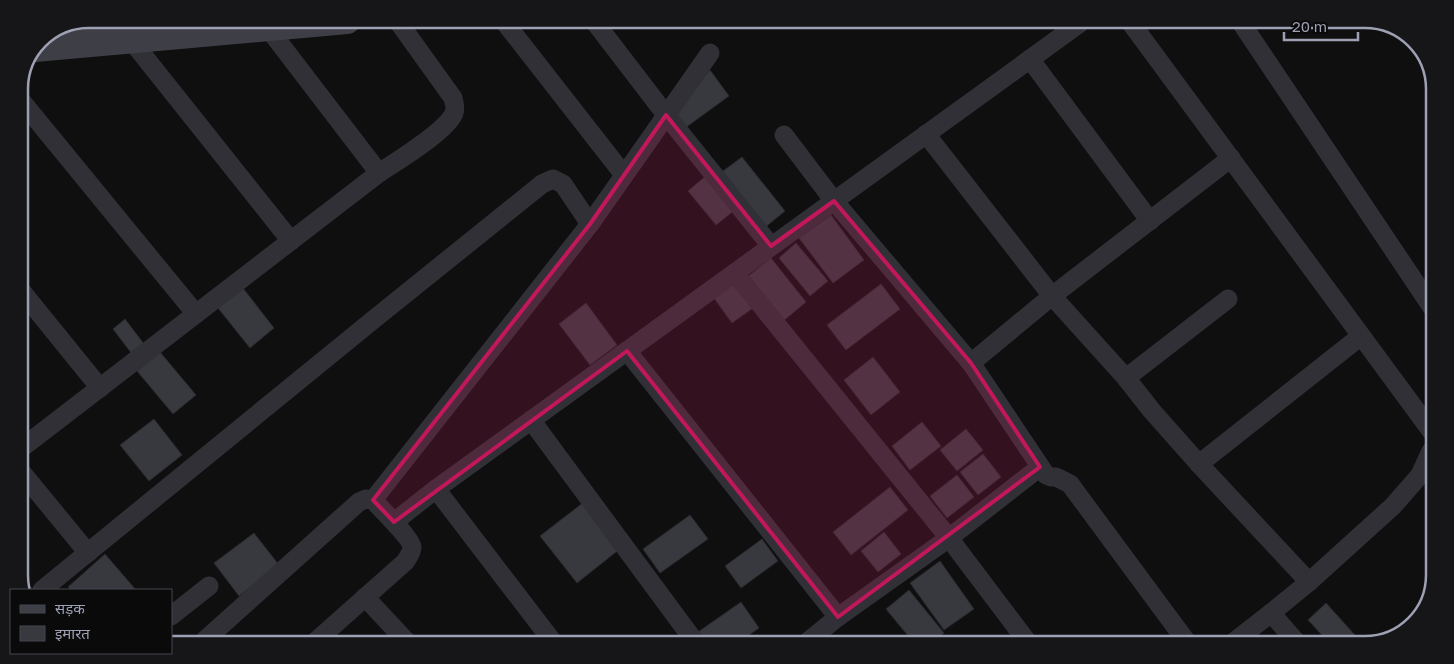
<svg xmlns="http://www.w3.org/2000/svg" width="1454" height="664" font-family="'Golos Text','Noto Sans Devanagari',sans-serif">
  <rect width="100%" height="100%" fill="#0f0f10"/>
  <g fill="#38393f" stroke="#29292d">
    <polygon points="710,70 729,96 685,128 672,114"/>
    <polygon points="742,157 785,211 763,229 719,174"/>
    <polygon points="707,175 736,209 716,225 688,191"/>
    <polygon points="831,215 864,260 833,283 799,238"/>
    <polygon points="796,243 828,281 810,296 779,258"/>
    <polygon points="771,258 806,302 782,322 746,278"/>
    <polygon points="732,279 753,308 732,323 711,294"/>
    <polygon points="239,283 274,328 250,348 214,303"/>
    <polygon points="881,284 900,309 846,350 827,325"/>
    <polygon points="586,303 617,345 590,365 559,324"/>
    <polygon points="125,319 144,344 132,354 113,329"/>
    <polygon points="160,352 196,395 173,414 137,371"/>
    <polygon points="873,357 900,392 871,415 844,380"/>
    <polygon points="154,419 182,455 149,481 120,445"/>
    <polygon points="922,422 941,446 910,470 892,446"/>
    <polygon points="966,429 983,450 957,471 940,450"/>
    <polygon points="983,454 1001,477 978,495 960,472"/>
    <polygon points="957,475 974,497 947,518 930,496"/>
    <polygon points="890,487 908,510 851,555 833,532"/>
    <polygon points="584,502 621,548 577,583 540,536"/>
    <polygon points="690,515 708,539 660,573 643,549"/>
    <polygon points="884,532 901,554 878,572 861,551"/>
    <polygon points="254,533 279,565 239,596 214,563"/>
    <polygon points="19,539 27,549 19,555"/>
    <polygon points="762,539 778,561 741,588 725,566"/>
    <polygon points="105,554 136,590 71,590 68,587"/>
    <polygon points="940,561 974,609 944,630 910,583"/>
    <polygon points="19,572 33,590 22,590 19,580"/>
    <polygon points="909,590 944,633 932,643 914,643 886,609"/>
    <polygon points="741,602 759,628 738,643 705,643 698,632"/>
    <polygon points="1326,603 1364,645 1331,645 1308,620"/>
  </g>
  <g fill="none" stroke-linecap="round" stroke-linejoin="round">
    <g stroke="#303036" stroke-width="19">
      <polyline points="503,20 624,175"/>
      <polyline points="594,21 666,115 771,246"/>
      <polyline points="1131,23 1432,432"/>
      <polyline points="1242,24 1433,309"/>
      <polyline points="268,28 379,173"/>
      <polyline points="131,40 291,241"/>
      <polyline points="1030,59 1150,221"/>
      <polyline points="19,98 196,314"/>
      <polyline points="926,134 1052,296 1126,378 1152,411 1199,464 1309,582"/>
      <polyline points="784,135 834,201 971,363 1046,475 1051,477 1056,477 1070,484 1189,645"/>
      <polyline points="735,273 949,538 1029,644"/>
      <polyline points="19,288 100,388"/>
      <polyline points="627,351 838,617"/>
      <polyline points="971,363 1052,296 1231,158"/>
      <polyline points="1126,378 1228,299"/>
      <polyline points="531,420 695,642"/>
      <path d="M19 450 379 173C397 161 447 131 454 113 456 109 454 102 453 98L397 20"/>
      <polyline points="1199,464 1361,336"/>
      <polyline points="19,469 88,553"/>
      <polyline points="436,489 553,642"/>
      <polyline points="373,500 590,224 710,53"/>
      <polyline points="394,522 436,489 1080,23"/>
      <polyline points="42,590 373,320 542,184 553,179 563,184 590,224"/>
      <polyline points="365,597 406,641"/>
      <polyline points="1271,613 1299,645"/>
      <polyline points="171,616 209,586"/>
      <path d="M205 640 359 502 366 499 373 500C380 508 411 538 412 547 412 553 408 557 405 562L316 641"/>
      <polyline points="806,643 838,617 949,538 1040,467"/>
      <polyline points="1230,645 1271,613 1309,582 1393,506 1420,475 1431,451"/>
    </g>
    <polyline stroke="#3d3e46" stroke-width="28" points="35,48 347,20"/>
  </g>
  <path fill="#c2185b" fill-opacity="0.2" stroke="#c2185b" stroke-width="4" stroke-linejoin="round" d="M666 115 771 246 834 201 971 363 1040 467 838 617 627 351 394 522 373 500 590 224Z"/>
  <path d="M0 0H1454V664H0ZM89 28H1365A61 61 0 0 1 1426 89V575A61 61 0 0 1 1365 636H89A61 61 0 0 1 28 575V89A61 61 0 0 1 89 28Z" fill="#161618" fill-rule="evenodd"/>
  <path fill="none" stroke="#9ea1b3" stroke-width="2.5" d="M89 28H1365A61 61 0 0 1 1426 89V575A61 61 0 0 1 1365 636H89A61 61 0 0 1 28 575V89A61 61 0 0 1 89 28Z"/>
  <rect x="10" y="589" width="162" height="65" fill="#0a0a0b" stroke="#45464e"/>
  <rect x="20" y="605" width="25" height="8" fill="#3d3e46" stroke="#45464e"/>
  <text x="55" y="614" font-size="15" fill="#9ea1b3">सड़क</text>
  <rect x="20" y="626" width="25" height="15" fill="#38393f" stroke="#45464e"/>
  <text x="55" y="639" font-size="15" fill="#9ea1b3">इमारत</text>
  <path d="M1284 32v8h74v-8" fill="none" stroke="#9ea1b3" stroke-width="2.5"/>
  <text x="1292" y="32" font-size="15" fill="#9ea1b3" stroke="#0a0a0b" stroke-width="4" paint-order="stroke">20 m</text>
</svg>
